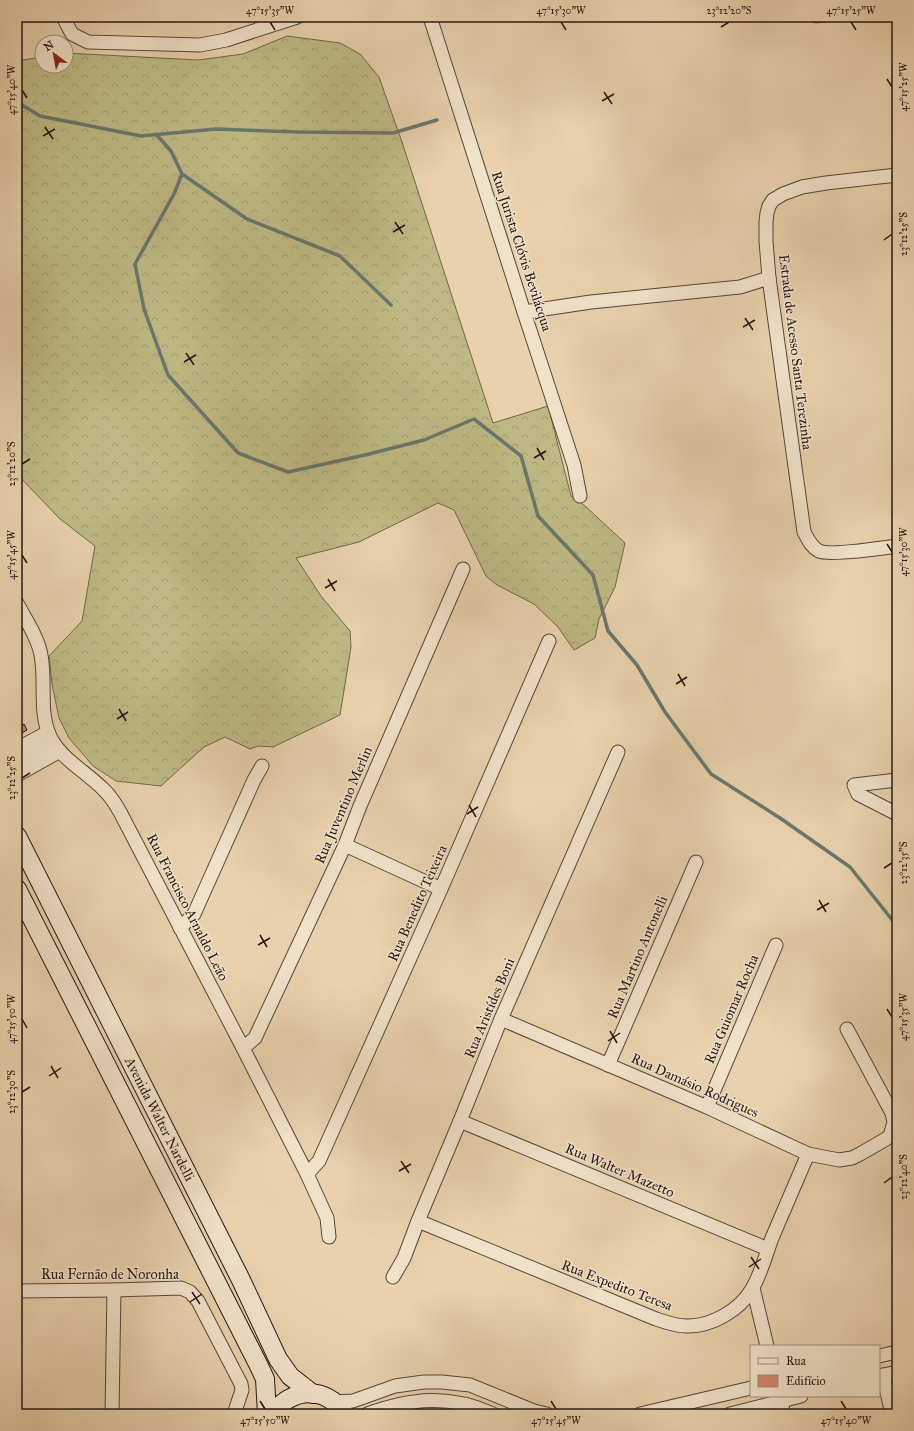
<svg xmlns="http://www.w3.org/2000/svg" width="914" height="1431" font-family="'IM FELL Great Primer',serif">
  <defs>
    <pattern id="forest-crowns" width="20" height="18" patternUnits="userSpaceOnUse"><rect width="20" height="18" fill="#beb984"/><path d="M2 6a3 3 0 1 1 6 0M12 15a3 3 0 1 1 6 0" fill="none" stroke="#a39e71"/></pattern>
    <pattern id="building-back-hatch" width="6" height="6" patternUnits="userSpaceOnUse"><rect width="6" height="6" fill="#d0846d"/><path d="M-1 5l2 2M0 0l6 6M5-1l2 2" fill="none" stroke="#a96b58"/></pattern>
  </defs>
  <rect width="100%" height="100%" fill="#e8d1ac"/>
  <filter id="stains"><feTurbulence type="fractalNoise" baseFrequency=".005" numOctaves="4"/><feColorMatrix values="0 0 0 0 .2 0 0 0 0 .09 0 0 0 0 .02 0 0 0 .5 -.17"/></filter>
  <radialGradient id="worn" r=".72"><stop offset=".6" stop-color="#630" stop-opacity="0"/><stop offset="1" stop-color="#630" stop-opacity=".3"/></radialGradient>
  <g fill="url(#forest-crowns)" stroke="#72684b">
    <polygon points="792,17 861,17 816,23"/>
    <polygon points="287,36 340,43 360,54 379,77 403,145 493,423 548,406 571,496 584,505 625,543 615,587 599,619 595,638 574,650 558,627 534,604 497,585 486,576 454,510 438,503 359,542 296,558 321,596 350,631 351,647 340,715 273,747 258,746 250,749 225,737 204,747 161,786 116,781 93,766 69,738 59,718 52,684 49,656 82,621 95,546 60,519 17,474 17,61 42,57 42,66 66,66 66,53 198,60 243,54"/>
  </g>
  <g fill="none" stroke-linecap="round" stroke-linejoin="round">
    <g stroke="#69776d" stroke-width="3.5">
      <polyline points="17,102 40,116 141,136 216,129 298,132 393,133 437,120"/>
      <polyline points="156,134 171,151 182,174 247,219 340,256 391,305"/>
      <polyline points="182,174 174,194 135,264 144,309 168,375 238,453 288,472 365,455 424,440 474,419 521,456 538,516 593,575 608,631 637,665 665,712 711,774 780,818 850,867 897,926"/>
    </g>
  </g>
  <polygon fill="url(#building-back-hatch)" stroke="#251712" points="24,724 27,730 17,736 17,729"/>
  <g fill="none" stroke-linecap="round" stroke-linejoin="round">
    <g stroke="#564638" stroke-width="15">
      <g id="street">
        <polyline points="63,17 72,34 88,42 200,45 226,40 297,17"/>
        <polyline points="430,17 524,312 574,465 580,496"/>
        <path d="M897 175 826 183 802 187 783 194 773 200 769 206 767 213 766 222V241L769 278 804 532C808 539 811 547 819 551 829 556 883 548 897 546"/>
        <polyline points="524,312 591,302 740,287 769,278"/>
        <path d="M17 603C25 619 38 637 41 655 46 680 39 710 49 734 58 757 85 771 102 788 110 795 115 803 120 812L243 1048 307 1174 327 1218 329 1237"/>
        <polyline points="17,749 48,732"/>
        <polyline points="17,761 53,742"/>
        <polyline points="17,775 60,751"/>
        <polyline points="897,780 854,785 858,794 897,814"/>
        <polyline points="345,845 441,889"/>
        <polyline points="180,928 194,914 254,780 262,766"/>
        <polyline points="501,1019 707,1107 808,1154 839,1160 852,1158 860,1154 886,1139 890,1136 894,1122 892,1113 847,1029"/>
        <polyline points="243,1048 255,1038 345,845 360,806 463,569"/>
        <polyline points="608,1065 696,862"/>
        <polyline points="707,1107 776,945"/>
        <polyline points="460,1121 768,1249"/>
        <polyline points="307,1174 319,1161 441,889 549,641"/>
        <path d="M418 1221 656 1319C665 1322 676 1326 686 1326 711 1327 740 1310 752 1289 761 1274 766 1254 772 1238 784 1210 796 1182 808 1154"/>
        <polyline points="393,1277 404,1258 418,1221 460,1121 501,1019 618,752"/>
        <polyline points="753,1288 767,1346"/>
        <polyline points="17,1291 114,1290 181,1288 190,1292 198,1301 241,1384 242,1390 234,1414"/>
        <polyline points="879,1356 897,1352"/>
        <polyline points="883,1375 892,1414"/>
        <polyline points="879,1376 897,1372"/>
        <polyline points="779,1396 784,1414"/>
        <polyline points="334,1402 353,1401 395,1386 424,1382 442,1382 470,1385 534,1411 547,1414"/>
        <polyline points="112,1414 114,1290"/>
        <path d="M367 1414C412 1398 449 1394 493 1414"/>
        <polyline points="640,1414 751,1388"/>
        <polyline points="730,1414 801,1396"/>
      </g>
    </g>
    <g stroke="#251712" stroke-width="20">
      <g id="secondary">
        <polyline points="17,836 241,1280 278,1359 290,1376 313,1394"/>
        <polyline points="17,889 259,1366 265,1379 267,1414"/>
        <path d="M272 1414C293 1387 325 1386 345 1414"/>
      </g>
    </g>
    <use href="#street" stroke="#f0e1c9" stroke-width="13"/>
    <use href="#secondary" stroke="#f0e1c9" stroke-width="18"/>
  </g>
  <path fill="none" stroke="#251712" stroke-width="1.5" d="M270 22 275 30M561 22 566 30M851 22 856 30M721 27 729 22M887 79 892 87M22 90 27 98M604 92 612 104M602 101 614 94M45 127 53 139M43 136 55 129M395 222 403 234M393 232 405 225M884 240 892 234M745 318 753 330M743 327 755 320M186 353 194 365M184 362 196 355M537 448 544 460M534 458 546 451M22 464 30 459M887 544 892 552M22 555 27 563M328 579 335 591M325 588 337 581M678 674 685 686M676 684 687 677M119 709 126 721M117 719 128 712M22 778 30 773M469 805 476 817M467 814 478 807M884 868 892 863M819 900 826 912M817 910 829 903M260 935 267 947M258 945 270 938M887 1009 892 1017M22 1019 27 1028M610 1031 617 1043M608 1041 620 1033M51 1066 58 1078M49 1076 61 1068M22 1092 30 1087M401 1161 409 1173M399 1171 411 1164M884 1183 892 1177M751 1257 759 1269M749 1267 761 1259M192 1292 200 1304M190 1302 202 1294M260 1401 265 1409M551 1401 556 1409M841 1401 846 1409"/>
  <g text-anchor="middle" stroke-width="3" stroke-linejoin="round" paint-order="stroke">
    <g font-size="14" fill="#251712" stroke="#f0e1c9">
      <text transform="translate(522 251) rotate(72)" y="5">Rua Jurista Clóvis Bevilácqua</text>
      <text transform="translate(796 352) rotate(83)" y="5">Estrada de Acesso Santa Terezinha</text>
      <text transform="translate(343 805) rotate(-67)" y="5">Rua Juventino Merlin</text>
      <text transform="translate(417 903) rotate(-66)" y="5">Rua Benedito Teixeira</text>
      <text transform="translate(188 907) rotate(63)" y="5">Rua Francisco Arnaldo Leão</text>
      <text transform="translate(637 957) rotate(-67)" y="5">Rua Martino Antonelli</text>
      <text transform="translate(489 1008) rotate(-67)" y="5">Rua Aristídes Boni</text>
      <text transform="translate(731 1009) rotate(-67)" y="5">Rua Guiomar Rocha</text>
      <text transform="translate(695 1085) rotate(24)" y="5">Rua Damásio Rodrigues</text>
      <text transform="translate(160 1119) rotate(63)" y="5">Avenida Walter Nardelli</text>
      <text transform="translate(620 1170) rotate(23)" y="5">Rua Walter Mazetto</text>
      <text x="110" y="1279">Rua Fernão de Noronha</text>
      <text transform="translate(617 1285) rotate(21)" y="5">Rua Expedito Teresa</text>
    </g>
  </g>
  <rect width="914" height="1431" fill="none" stroke="#e8d1ac" stroke-width="44"/>
  <rect x="750" y="1345" width="130" height="52" fill="#f0e1c9" stroke="#9f9080"/>
  <rect x="758" y="1358" width="20" height="6" fill="#f0e1c9" stroke="#9f9080"/>
  <text x="786" y="1365" font-size="12" fill="#251712">Rua</text>
  <rect x="758" y="1375" width="20" height="12" fill="#d0846d" stroke="#9f9080"/>
  <text x="786" y="1385" font-size="12" fill="#251712">Edifício</text>
  <g transform="translate(54 54) rotate(328)"><circle r="19" fill="#f0e1c9" stroke="#9f9080"/>
  <path d="M0-3L7 15L0 10L-7 15Z" fill="#8f2418"/>
  <text y="-6" font-size="11" font-weight="bold" text-anchor="middle" fill="#251712">N</text>
  </g>
  <rect x="22" y="22" width="870" height="1387" fill="none" stroke="#251712" stroke-width="1.5"/>
  <g font-size="10" text-anchor="middle" fill="#251712">
    <text x="270" y="14">47°15'35"W</text>
    <text x="561" y="14">47°15'30"W</text>
    <text x="729" y="14">23°12'20"S</text>
    <text x="851" y="14">47°15'25"W</text>
    <text transform="translate(903 87) rotate(-90)" y="4">47°15'25"W</text>
    <text transform="translate(11 90) rotate(-90)" y="4">47°15'40"W</text>
    <text transform="translate(903 234) rotate(-90)" y="4">23°12'25"S</text>
    <text transform="translate(11 464) rotate(-90)" y="4">23°12'20"S</text>
    <text transform="translate(903 552) rotate(-90)" y="4">47°15'30"W</text>
    <text transform="translate(11 555) rotate(-90)" y="4">47°15'45"W</text>
    <text transform="translate(11 778) rotate(-90)" y="4">23°12'25"S</text>
    <text transform="translate(903 863) rotate(-90)" y="4">23°12'35"S</text>
    <text transform="translate(903 1017) rotate(-90)" y="4">47°15'35"W</text>
    <text transform="translate(11 1019) rotate(-90)" y="4">47°15'50"W</text>
    <text transform="translate(11 1092) rotate(-90)" y="4">23°12'30"S</text>
    <text transform="translate(903 1177) rotate(-90)" y="4">23°12'40"S</text>
    <text x="265" y="1424">47°15'50"W</text>
    <text x="556" y="1424">47°15'45"W</text>
    <text x="846" y="1424">47°15'40"W</text>
  </g>
  <rect width="100%" height="100%" filter="url(#stains)"/>
  <rect width="100%" height="100%" fill="url(#worn)"/>
</svg>
